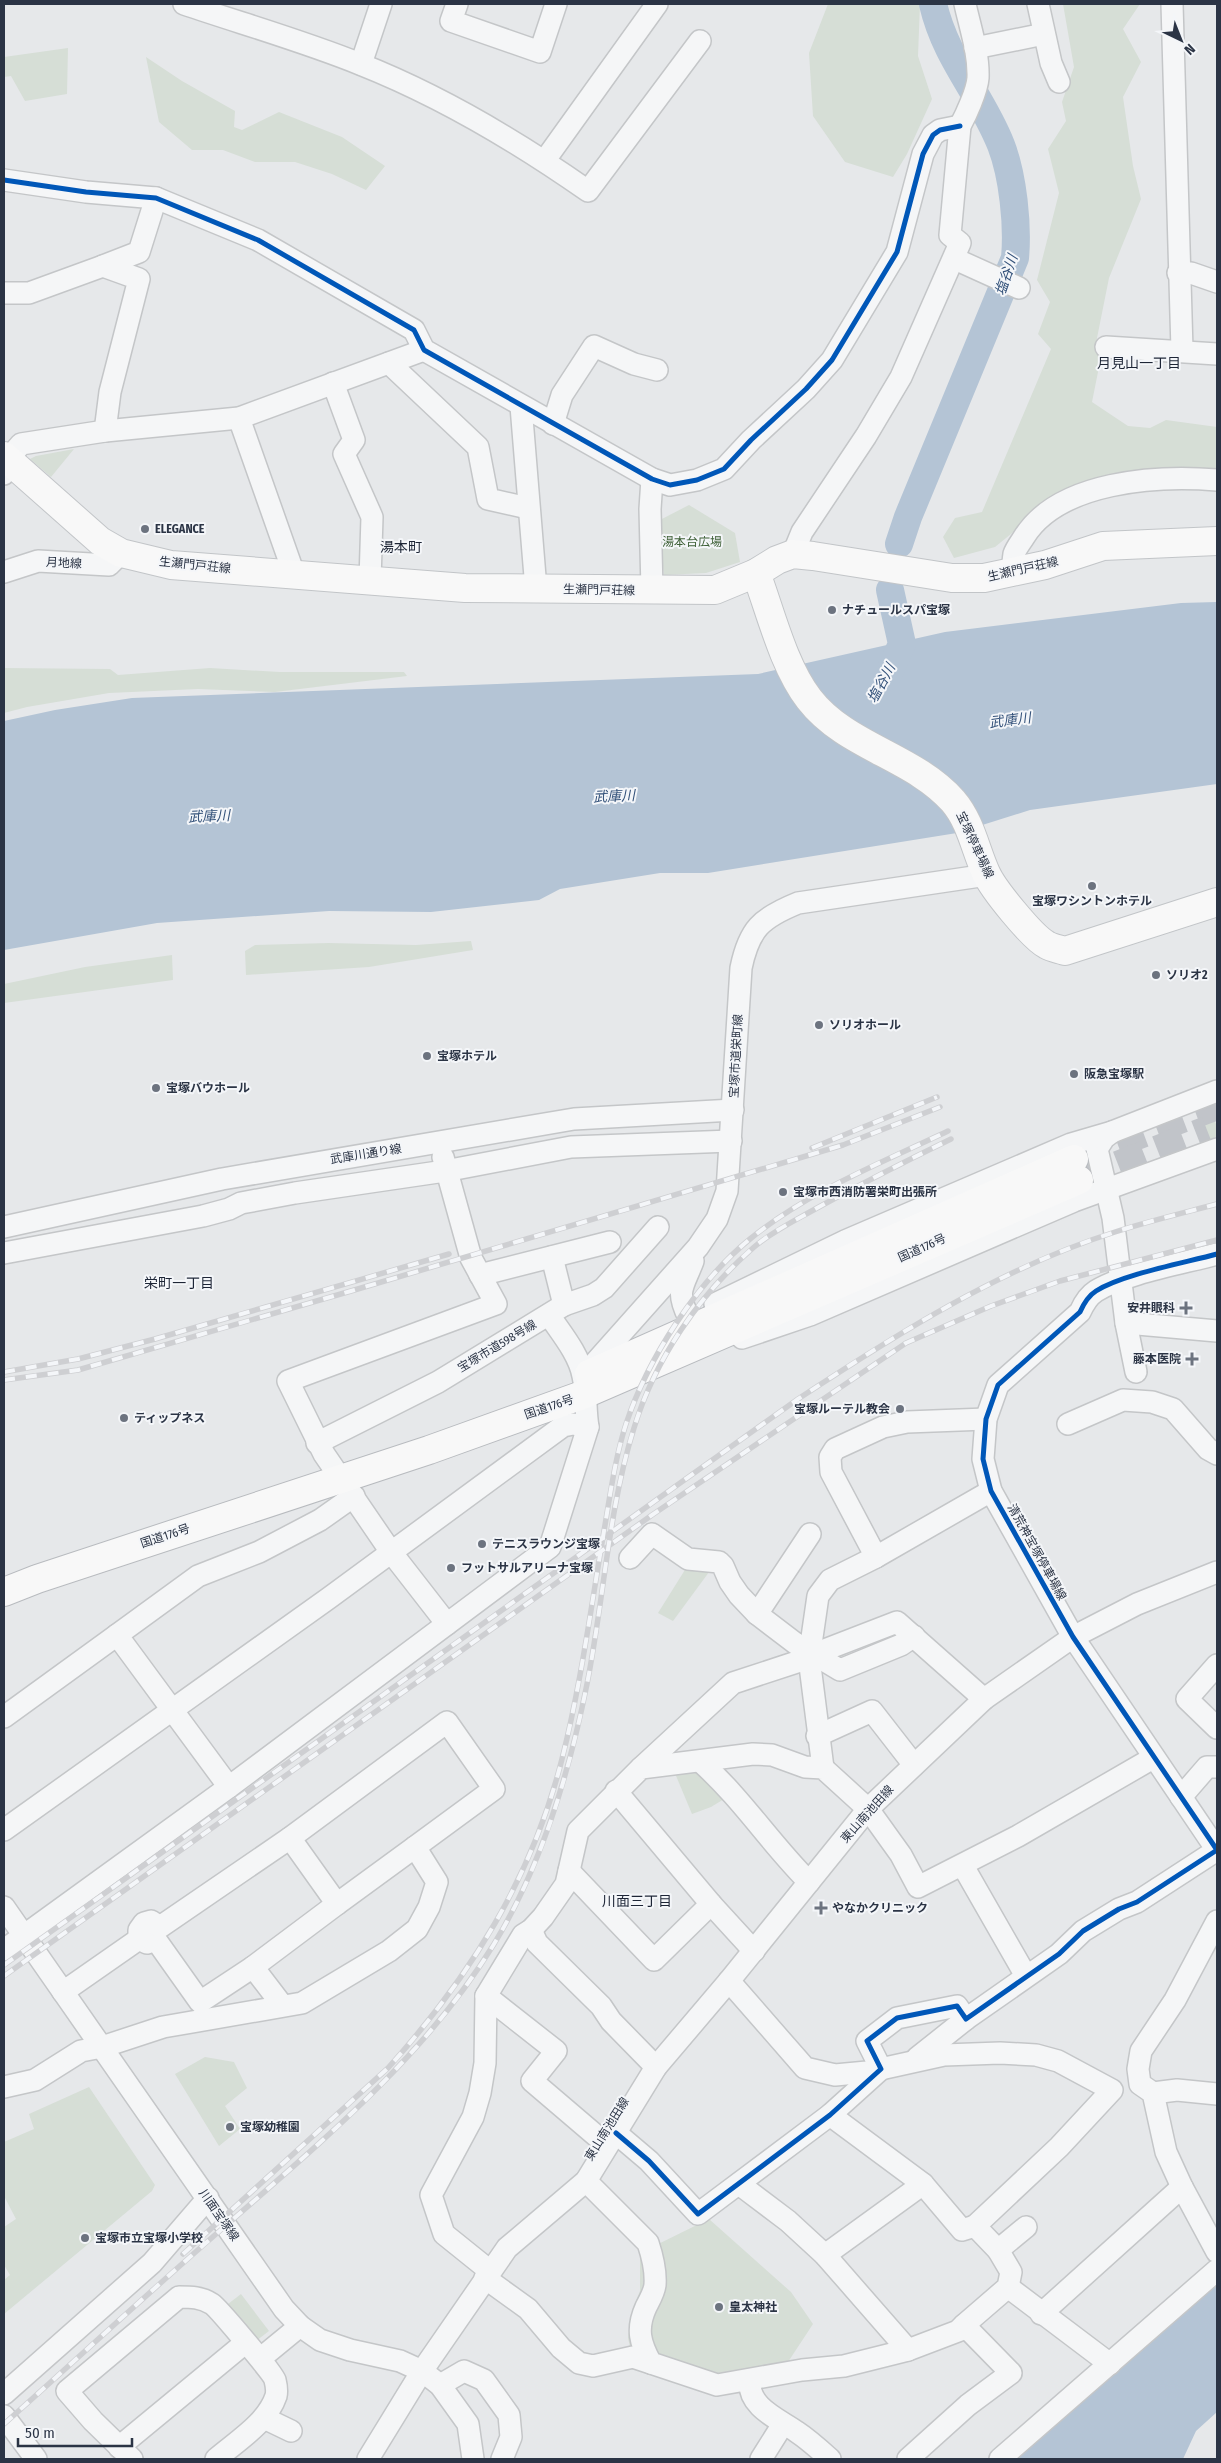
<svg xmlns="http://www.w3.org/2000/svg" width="1221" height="2463" font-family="'Fira Sans Condensed','Noto Sans JP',sans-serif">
  <rect width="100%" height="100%" fill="#e6e8ea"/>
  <g fill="#d6ded6">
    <polygon points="828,4 920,4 918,56 932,99 907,154 893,177 845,162 813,116 809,53"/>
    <polygon points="1063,4 1140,4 1123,29 1141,62 1123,97 1133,166 1141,199 1109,278 1096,343 1100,362 1092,402 1128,426 1150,428 1166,420 1217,427 1217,471 1110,475 1065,490 995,547 954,558 943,537 955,518 982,512 1051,349 1038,334 1050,302 1037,280 1059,193 1048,149 1066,121 1062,102 1074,67"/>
    <polygon points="68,48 67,94 25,101 11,76 4,77 4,57"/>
    <polygon points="146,57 182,81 235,111 234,127 242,130 279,112 342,137 385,166 366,190 332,174 295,162 255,162 223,150 192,150 159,122"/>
    <polygon points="74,449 51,477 30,459 36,456"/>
    <polygon points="689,505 735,533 740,562 706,573 664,575 658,521"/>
    <polygon points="4,668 110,669 118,675 210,668 280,672 404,672 407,676 275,692 198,689 109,693 27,707 4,713"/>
    <polygon points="471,941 473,950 369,967 246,975 245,951 255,945 329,943 416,945"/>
    <polygon points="172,955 173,980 4,1003 4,984 85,967"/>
    <path d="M1207 1105 1217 1126V1136L1209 1141C1198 1134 1198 1123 1198 1111Z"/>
    <polygon points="688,1565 712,1568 673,1621 658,1613"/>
    <polygon points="699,1767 729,1796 711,1807 692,1814 674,1771"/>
    <polygon points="205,2057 234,2062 247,2088 225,2106 240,2129 219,2146 175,2074"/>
    <polygon points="89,2087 155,2185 152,2191 4,2314 4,2280 10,2275 4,2265 4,2227 16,2219 4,2196 4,2142 34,2129 29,2114"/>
    <polygon points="709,2219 791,2292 813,2324 788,2362 709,2377 630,2347 628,2338 633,2308 640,2291 640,2253"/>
    <polygon points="241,2294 269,2331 256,2341 228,2304"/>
  </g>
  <g fill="#b4c4d5">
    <polygon points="1217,602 1217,784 1030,810 957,833 708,873 660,873 560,889 539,900 431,912 329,911 157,923 4,950 4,721 55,710 132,698 758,674 945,632 1181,603"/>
    <polygon points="1217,2280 1217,2412 1196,2431 1183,2459 1009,2459"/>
  </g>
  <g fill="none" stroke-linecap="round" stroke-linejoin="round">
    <g stroke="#b4c4d5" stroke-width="28">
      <path d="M899 544 908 517 1015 258C1018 225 1013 176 1001 145 981 94 946 60 933 4"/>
      <polyline points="887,677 902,644 890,590"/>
    </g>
    <g stroke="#c1c4c9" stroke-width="28" stroke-dasharray="28 14" stroke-linecap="butt">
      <polyline points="1078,1158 1217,1106"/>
      <polyline points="1079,1180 1207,1130"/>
    </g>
    <g stroke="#c4c6c8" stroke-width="24">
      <g id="minor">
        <path d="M184 4C243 24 303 41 360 64 441 96 518 142 588 191L700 41"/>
        <polyline points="457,4 451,21 540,52 556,4"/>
        <polyline points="1038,4 1051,63 1059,82"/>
        <polyline points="1172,4 1182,350"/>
        <polyline points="975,48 1044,34"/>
        <polyline points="361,64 381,4"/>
        <polyline points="545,160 657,4"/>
        <polyline points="4,180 86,192 156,198 258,240 414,330 424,350 652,479 670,485 697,480 724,469 751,440 806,389 832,360 897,252 923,154 933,135 940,130 960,126"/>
        <polyline points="955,259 1019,288"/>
        <polyline points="1178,273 1191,273 1217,282"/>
        <polyline points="4,293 29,293 103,266"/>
        <polyline points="1106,347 1217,354"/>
        <polyline points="389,363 478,447 488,499 528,508"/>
        <polyline points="333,383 354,440 344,454 372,517 370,580"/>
        <polyline points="521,406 536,589"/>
        <polyline points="239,418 294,574"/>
        <polyline points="553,424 562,395 594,346 634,364 657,370"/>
        <polyline points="105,431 110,392 139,279 103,266 139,252 156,198"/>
        <polyline points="4,474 8,459 21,444 105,431 239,418 424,350"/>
        <polyline points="652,479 650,509 652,590"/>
        <path d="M793 554 802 532 866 436 901 377 960 243 950 235 960 126C966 115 977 91 978 78 979 53 970 27 965 4"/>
        <polyline points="4,572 38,561 109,565 121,553"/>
        <path d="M1012 573C1013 566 1013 560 1014 554 1016 548 1021 542 1024 537 1059 481 1157 475 1217 480"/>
        <polyline points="1112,1132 1104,1138 1097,1149 1113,1218 1126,1323 1217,1331"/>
        <polyline points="443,1157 471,1258 496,1304 288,1381 324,1454 391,1552 447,1624"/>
        <polyline points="4,1227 222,1179 574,1119 733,1110"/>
        <polyline points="4,1253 203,1216 229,1209 241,1203 295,1193 445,1171 571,1147 731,1141"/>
        <polyline points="552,1257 564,1305"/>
        <polyline points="480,1275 610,1242"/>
        <polyline points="715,1304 845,1241 1071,1144 1112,1132 1217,1091"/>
        <path d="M689 1318C675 1290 683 1288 693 1261"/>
        <polyline points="1126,1323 1136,1372"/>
        <polyline points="742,1338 810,1315 1074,1201 1217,1149"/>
        <path d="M585 1374 698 1247 717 1219 727 1191 741 968C749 929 761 918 798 903L987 875"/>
        <polyline points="1068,1424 1123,1400 1152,1402 1173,1409 1208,1449 1217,1454"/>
        <polyline points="317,1443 438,1382 564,1305 593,1295 604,1288 658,1227"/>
        <polyline points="876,1557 831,1472 830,1457 835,1449 883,1427 907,1422 986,1419"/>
        <polyline points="630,1558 652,1534 688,1559 719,1562 723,1566 730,1582 739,1595 757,1614 795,1643 840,1670 901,1645 914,1636"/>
        <polyline points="757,1614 810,1534"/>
        <polyline points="810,1651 822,1651 897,1622 984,1699"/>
        <polyline points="809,1658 818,1596 830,1580 876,1557 991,1491"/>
        <polyline points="1217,1665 1187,1699 1217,1728"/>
        <polyline points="4,1717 117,1635"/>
        <polyline points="817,1736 872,1711 914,1765"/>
        <path d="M701 1762C743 1800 770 1843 809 1882"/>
        <polyline points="641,1768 733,1683 809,1658 823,1768"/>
        <polyline points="229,1787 117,1635 198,1576 259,1552 320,1520 354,1496"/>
        <polyline points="616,1791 711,1904 754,1951"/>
        <polyline points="1181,1797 1207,1767 1217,1767"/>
        <polyline points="4,1830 329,1598 563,1426 573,1424 588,1427"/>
        <polyline points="963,1866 1026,1976"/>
        <polyline points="569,1871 654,1960 711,1904"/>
        <polyline points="337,1904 415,1847"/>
        <polyline points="4,1907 284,2309 300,2326 320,2340 350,2350 400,2361 422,2371 440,2385 468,2424 473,2459"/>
        <polyline points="1217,1921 1175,2000 1141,2051 1138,2069 1140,2084 1153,2093 1166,2152 1182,2187 1217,2252"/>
        <polyline points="531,1930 537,1943 601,2006 611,2021 656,2067"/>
        <path d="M4 1950 229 1787 550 1547 588 1427C585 1410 587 1393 583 1376 579 1354 561 1333 549 1315"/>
        <polyline points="253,1967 337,1904 290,1838"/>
        <polyline points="729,1981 805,2068 835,2075 867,2072 944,2055 1000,2053 1036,2055 1058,2061 1112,2090 1059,2147 975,2226"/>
        <polyline points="63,1992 139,1939 147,1943 156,1940 200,2002 253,1967 282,2005"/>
        <polyline points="486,1996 556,2051 532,2081 607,2145"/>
        <polyline points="917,2058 966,2019"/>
        <polyline points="4,2087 35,2080 81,2051 102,2047 163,2027 302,2003 389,1951 417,1929 429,1907 437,1882 415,1847 494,1789 447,1722 290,1838 160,1927 151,1921 144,1923 139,1930 139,1939"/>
        <polyline points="1153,2093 1177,2090 1217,2094"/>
        <polyline points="830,2115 923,2184 962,2230 975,2226 998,2250 1011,2272 1008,2287 964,2325 1011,2373 968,2405 908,2459"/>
        <path d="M616 2133 649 2161 698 2214 830 2115 881 2069 867 2041 897 2018 957 2006 966 2019 1059 1954 1083 1931 1119 1909 1137 1902 1217 1850 1073 1637 991 1491 983 1459 986 1419 998 1385 1080 1312C1084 1303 1088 1296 1096 1291 1123 1274 1184 1263 1217 1254"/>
        <path d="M586 2181 648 2243C652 2255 656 2272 655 2285 654 2293 649 2301 646 2307 636 2329 640 2343 651 2363L717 2385 802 2370 844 2366 908 2350 958 2331 964 2325"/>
        <polyline points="739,2184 788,2221 825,2255 908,2350"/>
        <polyline points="998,2250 1026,2227"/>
        <polyline points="825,2255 923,2184"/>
        <polyline points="490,2271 444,2234 431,2195 473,2117 480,2093 485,2063 486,1996 523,1935 531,1930 543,1917 566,1884 578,1831 641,1768 753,1754 772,1755 805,1767 823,1768 868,1809 901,1855 918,1887 1018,1836 1153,1758"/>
        <polyline points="485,2278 528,2309 561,2348 579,2363 593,2366 633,2357 651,2363"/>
        <polyline points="1008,2287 1110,2364"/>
        <polyline points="1041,2314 1182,2187"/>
        <polyline points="261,2358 300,2326"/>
        <path d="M750 2380C747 2407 779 2419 797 2432 809 2440 820 2450 830 2459"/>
        <polyline points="440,2385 464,2371 484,2380 509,2415 511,2437 502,2459"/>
        <polyline points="4,2394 152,2263 208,2198"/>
        <polyline points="4,2416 36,2459"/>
        <polyline points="264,2418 291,2431"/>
        <polyline points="119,2447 245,2343"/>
        <path d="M132 2459 93 2421 67 2391 179 2297C191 2297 201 2297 212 2304 218 2308 273 2373 275 2380 276 2384 277 2392 276 2396 267 2423 237 2441 216 2459"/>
        <polyline points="368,2459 422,2371 507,2248 586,2181 656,2067 729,1981 868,1809 984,1699 1073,1637 1137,1604 1217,1572"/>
        <polyline points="761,2459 783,2424"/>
        <polyline points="1000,2459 1217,2270"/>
      </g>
    </g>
    <g stroke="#c2c5c8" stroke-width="30">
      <g id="major">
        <polyline points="4,456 100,541 121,553 171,565 465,588 715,590 756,573 777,560 793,554 813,556 952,578 984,578 1045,565 1103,546 1217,541"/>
        <path d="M756 573C771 613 783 665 809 699 846 747 913 756 953 801 971 822 975 849 986 873 993 889 1032 937 1047 945 1052 948 1059 949 1065 951L1217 902"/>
      </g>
    </g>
    <g stroke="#b8bbbf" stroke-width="30">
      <g id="highway">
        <polyline points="589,1374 1074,1159"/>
        <polyline points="4,1592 37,1579 429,1450 585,1394 1079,1180"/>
      </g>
    </g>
    <use href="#minor" stroke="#f5f6f7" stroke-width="21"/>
    <use href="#major" stroke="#f8f8f8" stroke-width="28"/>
    <use href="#highway" stroke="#f8f8f8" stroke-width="28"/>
    <g stroke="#cecfd2" stroke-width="5.5">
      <g id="rail">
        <polyline points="812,1148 937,1097"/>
        <polyline points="4,1372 78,1359 155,1339 449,1254"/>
        <polyline points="4,1380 78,1370 351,1291 843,1145 940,1107"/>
        <path d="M4 1965 798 1399C897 1334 1001 1268 1115 1232 1149 1221 1183 1213 1217 1204"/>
        <polyline points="4,1976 652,1515 906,1343 991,1306 1060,1281 1217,1240"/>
        <path d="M183 2254 388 2068C470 1977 532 1878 562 1759 581 1684 591 1607 604 1531 610 1496 615 1458 626 1424 648 1358 697 1282 750 1239 809 1191 881 1163 948 1131"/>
        <path d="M4 2424C77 2359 149 2292 223 2228 322 2141 425 2057 494 1944 542 1865 569 1774 587 1684 604 1599 608 1511 634 1428 655 1359 699 1295 753 1248 771 1232 796 1220 817 1208 861 1184 906 1161 951 1139"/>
      </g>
    </g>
    <use href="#rail" stroke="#f4f6f9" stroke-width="4" stroke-dasharray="11" stroke-linecap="butt"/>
    <g stroke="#f4f6f9" stroke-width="8">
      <g id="cycleway">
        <polyline points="4,180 86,192 156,198 258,240 414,330 424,350 652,479 670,485 697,480 724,469 751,440 806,389 832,360 897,252 923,154 933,135 940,130 960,126"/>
        <path d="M616 2133 649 2161 698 2214 830 2115 881 2069 867 2041 897 2018 957 2006 966 2019 1059 1954 1083 1931 1119 1909 1137 1902 1217 1850 1073 1637 991 1491 983 1459 986 1419 998 1385 1080 1312C1084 1303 1088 1296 1096 1291 1123 1274 1184 1263 1217 1254"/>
      </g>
    </g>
    <use href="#cycleway" stroke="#0057b8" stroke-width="5"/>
  </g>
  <g fill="#6c737f" stroke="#f4f6f9" stroke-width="2">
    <circle cx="145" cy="529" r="5"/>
    <circle cx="832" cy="610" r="5"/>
    <circle cx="1092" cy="886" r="5"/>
    <circle cx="1156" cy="975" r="5"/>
    <circle cx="819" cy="1025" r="5"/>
    <circle cx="427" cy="1056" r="5"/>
    <circle cx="1074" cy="1074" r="5"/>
    <circle cx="156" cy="1088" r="5"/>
    <circle cx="783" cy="1192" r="5"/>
    <path d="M1183.5 1300.5h5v5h5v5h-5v5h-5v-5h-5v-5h5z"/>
    <path d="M1189.5 1351.5h5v5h5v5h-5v5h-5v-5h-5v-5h5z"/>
    <circle cx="900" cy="1409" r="5"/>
    <circle cx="124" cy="1418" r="5"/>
    <circle cx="482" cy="1544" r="5"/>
    <circle cx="451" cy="1568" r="5"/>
    <path d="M818.5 1900.5h5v5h5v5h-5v5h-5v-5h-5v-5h5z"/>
    <circle cx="230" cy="2127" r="5"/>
    <circle cx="85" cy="2238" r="5"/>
    <circle cx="719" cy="2307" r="5"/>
  </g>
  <g text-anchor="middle" stroke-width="4" stroke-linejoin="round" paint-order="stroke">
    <g font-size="12" font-weight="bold" fill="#2b3445" stroke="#f4f6f9" text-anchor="start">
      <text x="155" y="533">ELEGANCE</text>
      <text x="842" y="614">ナチュールスパ宝塚</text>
      <text x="1092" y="905" text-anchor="middle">宝塚ワシントンホテル</text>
      <text x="1166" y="979">ソリオ2</text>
      <text x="829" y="1029">ソリオホール</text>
      <text x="437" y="1060">宝塚ホテル</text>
      <text x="1084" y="1078">阪急宝塚駅</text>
      <text x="166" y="1092">宝塚バウホール</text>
      <text x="793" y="1196">宝塚市西消防署栄町出張所</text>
      <text x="1175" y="1312" text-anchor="end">安井眼科</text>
      <text x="1181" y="1363" text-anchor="end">藤本医院</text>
      <text x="890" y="1413" text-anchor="end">宝塚ルーテル教会</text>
      <text x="134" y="1422">ティップネス</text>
      <text x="492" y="1548">テニスラウンジ宝塚</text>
      <text x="461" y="1572">フットサルアリーナ宝塚</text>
      <text x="832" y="1912">やなかクリニック</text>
      <text x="240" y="2131">宝塚幼稚園</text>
      <text x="95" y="2242">宝塚市立宝塚小学校</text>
      <text x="729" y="2311">皇太神社</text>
    </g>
    <g font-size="12" fill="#3f6138" stroke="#f4f6f9">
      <text x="692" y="546">湯本台広場</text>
    </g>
    <g font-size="12" fill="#2b3445" stroke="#f4f6f9">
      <text transform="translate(64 563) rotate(3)" y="4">月地線</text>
      <text transform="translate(195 565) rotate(6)" y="4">生瀬門戸荘線</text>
      <text transform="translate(1023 569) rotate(-13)" y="4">生瀬門戸荘線</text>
      <text transform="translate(599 590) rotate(1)" y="4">生瀬門戸荘線</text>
      <text transform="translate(975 845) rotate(65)" y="4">宝塚停車場線</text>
      <text transform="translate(736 1056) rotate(-87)" y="4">宝塚市道栄町線</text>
      <text transform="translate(366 1154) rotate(-9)" y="4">武庫川通り線</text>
      <text transform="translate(922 1248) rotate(-24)" y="4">国道176号</text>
      <text transform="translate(497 1346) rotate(-31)" y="4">宝塚市道598号線</text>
      <text transform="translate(549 1407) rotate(-19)" y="4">国道176号</text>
      <text transform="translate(165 1536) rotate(-18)" y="4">国道176号</text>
      <text transform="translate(1037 1552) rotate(61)" y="4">清荒神宝塚停車場線</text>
      <text transform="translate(867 1814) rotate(-48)" y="4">東山南池田線</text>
      <text transform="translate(607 2129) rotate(-58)" y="4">東山南池田線</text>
      <text transform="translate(219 2215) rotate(55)" y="4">川面宝塚線</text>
    </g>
    <g font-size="14" font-style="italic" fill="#34527a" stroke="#f4f6f9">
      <text transform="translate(1006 275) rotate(-71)" y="5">塩谷川</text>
      <text transform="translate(881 683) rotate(-62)" y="5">塩谷川</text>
      <text transform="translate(1010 720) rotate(-7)" y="5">武庫川</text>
      <text transform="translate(614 796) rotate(-3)" y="5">武庫川</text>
      <text transform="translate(209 816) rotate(-3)" y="5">武庫川</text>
    </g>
    <g font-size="14" fill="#1d2536" stroke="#f4f6f9">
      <text x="1139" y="368">月見山一丁目</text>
      <text x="401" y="552">湯本町</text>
      <text x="179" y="1288">栄町一丁目</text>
      <text x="637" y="1906">川面三丁目</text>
    </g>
  </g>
  <rect width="1221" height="2463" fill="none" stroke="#2b3445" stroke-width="10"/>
  <g transform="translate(1181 40) rotate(137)" stroke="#f4f6f9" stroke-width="4" paint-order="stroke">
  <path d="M0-4L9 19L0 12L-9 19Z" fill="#2b3445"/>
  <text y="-8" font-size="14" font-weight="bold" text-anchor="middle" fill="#2b3445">N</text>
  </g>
  <path d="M18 2438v8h114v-8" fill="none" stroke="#2b3445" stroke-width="2.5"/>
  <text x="25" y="2438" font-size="15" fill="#2b3445" stroke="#f4f6f9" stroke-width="4" paint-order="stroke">50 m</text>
</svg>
